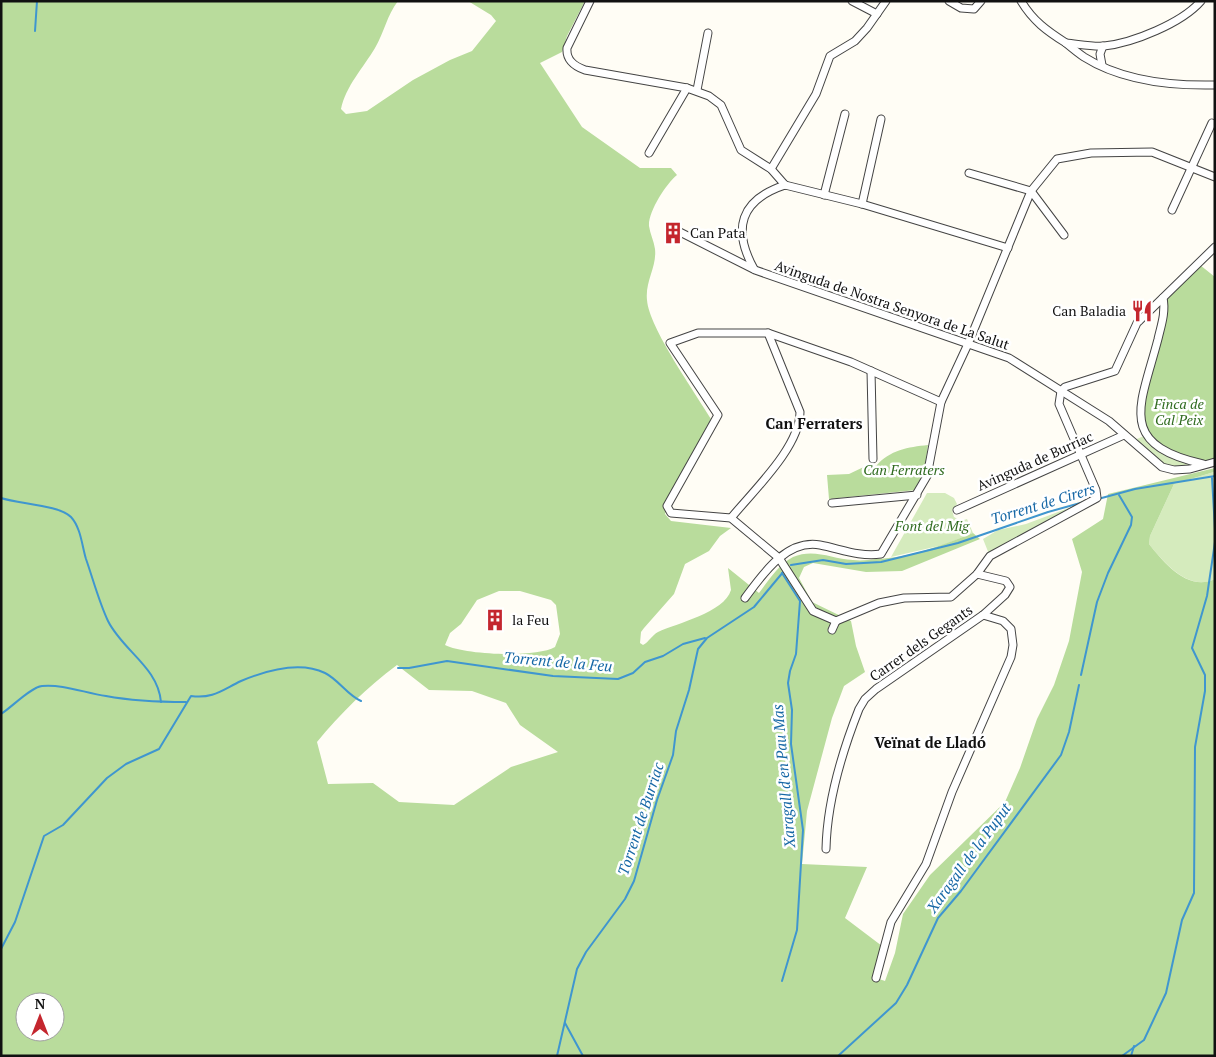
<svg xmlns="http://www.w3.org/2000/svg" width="1216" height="1057" font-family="'PT Serif',serif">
  <rect width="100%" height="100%" fill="#fffdf5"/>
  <g fill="#d5ebbd">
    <path d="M1144 436 1199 465C1160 471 1161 465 1132 441Z"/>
    <path d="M1214 472 1215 579C1189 592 1164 563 1149 544L1150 536 1174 484Z"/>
    <polygon points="927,493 945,493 954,498 957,504 952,510 954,517 961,521 967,519 973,533 943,545 891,557"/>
    <polygon points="1090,500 989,554 983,539 998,530 1026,524"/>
  </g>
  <g fill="#b9dc9c" fill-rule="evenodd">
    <path d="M1 1H398C387 15 384 33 375 48 363 68 346 86 341 109L346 114 367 111 413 80 450 60 472 51 496 21 491 15 468 1H585L567 36 562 52 540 63 582 127 640 168H671L677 175C666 184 648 212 649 226 650 234 654 241 655 249 657 267 645 281 647 300 649 328 695 392 711 419L667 502 669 505 665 514 671 521 731 528 720 536 709 551 685 564 674 594 644 628 641 632 640 643 643 645C649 642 652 635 658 632 677 623 724 613 731 590L728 568 759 593C768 581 779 564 793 557 814 548 832 559 853 560 861 561 869 560 876 559 909 558 943 545 973 533L980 539 902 571 866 572 813 563 804 567 799 578 812 602 851 621 856 646 865 672 844 686 832 718 807 811 802 864 867 867 845 918 882 946 876 978 885 981 895 953 903 914 930 875 1005 802 1020 768 1037 719 1054 685 1069 641 1082 572 1072 539 1103 519 1108 494 1215 468V474L1214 472 1174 484 1150 536 1149 544C1164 563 1188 592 1215 579V1056H1ZM499 591H520L551 600 556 605 560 634 555 647C536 658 465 655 445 645L450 633 461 624 477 600ZM397 665 429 690 472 691 506 703 520 725 558 752 511 767 454 805 399 802 373 783 328 784 317 742C340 714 367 687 397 665ZM25 1002H55V1032H25Z"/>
    <polygon points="1200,265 1215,277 1215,459 1206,462 1184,457 1159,443 1148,433 1142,409 1168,307 1166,298"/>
    <path d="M928 445 924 475 916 490 829 499 827 475 849 474 870 464 876 466C890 450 908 447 928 445Z"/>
  </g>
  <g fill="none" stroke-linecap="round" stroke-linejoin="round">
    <g stroke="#3f96cf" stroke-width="2">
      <polyline points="35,31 37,1"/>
      <polyline points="1212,478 1215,529"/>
      <path d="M1 498C19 504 59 505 71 517 81 528 82 546 86 559 93 579 99 602 108 621 123 651 158 667 161 702"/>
      <polyline points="1098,499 1135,489 1215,476"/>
      <polyline points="791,565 823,560 846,564 881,562 958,543 1048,512 1084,502"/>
      <polyline points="398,668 409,668 447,661 553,676 618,679 633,673 645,662 663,656 683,644 705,638"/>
      <polyline points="1081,675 1097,602 1108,573 1131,525 1132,517 1119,495"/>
      <path d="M1 714C12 707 31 687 42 686 63 684 85 693 106 696 133 701 158 702 186 702"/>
      <path d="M1 949 15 922 44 836 63 825 107 778 126 764 159 749 191 696C213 699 222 690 241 681 265 671 300 661 325 673 339 680 347 695 361 701"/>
      <polyline points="782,981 797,930 803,830 791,744 792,710 788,683 790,671 796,654 800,601 782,573"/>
      <polyline points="565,1023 583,1056"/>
      <polyline points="557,1056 577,969 586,952 625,899 634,881 657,800 673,755 676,731 689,690 698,649 707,638 754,607 784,571"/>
      <polyline points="838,1056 896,1003 907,985 938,918 961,891 1061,755 1069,732 1079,685"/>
      <polyline points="1122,1056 1144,1040 1166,993 1182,920 1194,893 1195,747 1205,691 1205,675 1192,648 1207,596 1215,542"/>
      <polyline points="1131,1056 1134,1046"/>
    </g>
    <g stroke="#444" stroke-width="9">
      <g id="street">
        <path d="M590 1 567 48C566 60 574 66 585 70L687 88 709 96 721 105 741 150 771 169 785 185"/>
        <polyline points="852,1 877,14"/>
        <polyline points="949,1 961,8 974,9 981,1"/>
        <path d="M1021 1C1033 21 1047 31 1066 43 1072 48 1078 53 1084 57 1122 81 1171 86 1215 85"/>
        <path d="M1066 43C1078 44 1092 47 1104 46 1133 43 1182 23 1201 1"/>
        <polyline points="1102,65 1100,54 1103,46"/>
        <polyline points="697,90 708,33"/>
        <polyline points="649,153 687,88"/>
        <polyline points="771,169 816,94 830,56 855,41 867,28 886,1"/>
        <polyline points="969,173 1031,191 1064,235"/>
        <polyline points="785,185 862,204 1008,248"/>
        <polyline points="824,195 845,114"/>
        <polyline points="862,204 881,119"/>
        <polyline points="1172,210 1212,123"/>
        <polyline points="670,227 755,270 1009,358 1109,421 1162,467 1174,470 1190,469 1215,462"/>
        <path d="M754 269C732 229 740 200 785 185"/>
        <path d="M1163 298C1166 312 1161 326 1158 339 1141 405 1115 444 1203 464"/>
        <polyline points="871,371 873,459"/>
        <polyline points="1061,391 1065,387 1115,371 1137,323 1215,247"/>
        <polyline points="832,503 917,495"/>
        <polyline points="957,510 1124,435"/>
        <path d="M731 518C753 491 800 447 800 412L768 333"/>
        <path d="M745 598C762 575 786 539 820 545 841 549 859 557 881 554L927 476 941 402 968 344 1031 191 1057 159 1091 153 1152 152 1215 177"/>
        <polyline points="836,621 813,611 779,558 731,518 671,513 667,506 718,415 670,343 698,333 768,333 851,362 941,402"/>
        <polyline points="836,621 879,603 904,598 951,597 977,574 990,556 1097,498 1096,490 1059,404 1061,391"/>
        <polyline points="832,630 836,621"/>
        <path d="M826 849C827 802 842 752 859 709L865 699 876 689 983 615 1005 595 1010 587 1006 581 977 574"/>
        <polyline points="876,978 891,922 926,864 952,792 1011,657 1013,645 1011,629 1003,621 983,615"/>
      </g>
    </g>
    <use href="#street" stroke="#fff" stroke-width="7"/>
  </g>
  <defs>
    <g id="building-bare" transform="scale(1.725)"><path d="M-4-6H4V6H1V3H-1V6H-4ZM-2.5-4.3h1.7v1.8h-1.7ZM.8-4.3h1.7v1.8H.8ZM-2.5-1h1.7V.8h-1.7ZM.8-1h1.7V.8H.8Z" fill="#c4262e" stroke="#fff" stroke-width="2.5" paint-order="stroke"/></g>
    <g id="restaurant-bare" transform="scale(1.725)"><path d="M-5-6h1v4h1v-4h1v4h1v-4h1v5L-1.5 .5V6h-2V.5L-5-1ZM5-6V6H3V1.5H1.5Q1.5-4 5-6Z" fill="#c4262e" stroke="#fff" stroke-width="2.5" paint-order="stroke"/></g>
  </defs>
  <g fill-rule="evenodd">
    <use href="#building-bare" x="673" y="233"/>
    <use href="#restaurant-bare" x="1142" y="311"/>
    <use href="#building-bare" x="495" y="620"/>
  </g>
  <g text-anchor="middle" stroke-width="5" stroke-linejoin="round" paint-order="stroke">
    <g font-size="14" fill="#111" stroke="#fff" text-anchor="start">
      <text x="690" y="238">Can Pata</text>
      <text x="1126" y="316" text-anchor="end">Can Baladia</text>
      <text x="512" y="625">la Feu</text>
    </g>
    <g font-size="14" fill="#111" stroke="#fff">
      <text transform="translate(892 305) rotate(19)" y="5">Avinguda de Nostra Senyora de La Salut</text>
      <text transform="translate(1035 461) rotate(-24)" y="5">Avinguda de Burriac</text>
      <text transform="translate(921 643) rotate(-35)" y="5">Carrer dels Gegants</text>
    </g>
    <g font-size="14" font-style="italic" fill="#2f6b1f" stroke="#fff">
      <text x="1179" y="409">Finca de<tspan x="1179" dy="16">Cal Peix</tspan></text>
      <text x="904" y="475">Can Ferraters</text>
      <text x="932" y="531">Font del Mig</text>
    </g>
    <g font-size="15" font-weight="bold" fill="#111" stroke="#fff">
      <text x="814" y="429">Can Ferraters</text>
      <text x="930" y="748">Veïnat de Lladó</text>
    </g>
    <g font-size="15" font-style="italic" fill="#1768a6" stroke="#fff">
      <text transform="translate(1043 504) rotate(-17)" y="5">Torrent de Cirers</text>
      <text transform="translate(558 662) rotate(5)" y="5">Torrent de la Feu</text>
      <text transform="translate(784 776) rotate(-95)" y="5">Xaragall d'en Pau Mas</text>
      <text transform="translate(641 819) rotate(-72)" y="5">Torrent de Burriac</text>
      <text transform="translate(969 858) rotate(-54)" y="5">Xaragall de la Puput</text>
    </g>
  </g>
  <rect width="1216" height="1057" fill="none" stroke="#111111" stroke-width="5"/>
  <g transform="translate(40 1017)"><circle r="24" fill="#ffffff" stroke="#a0a0a0"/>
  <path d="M0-4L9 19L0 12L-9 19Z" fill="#c4262e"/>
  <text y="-8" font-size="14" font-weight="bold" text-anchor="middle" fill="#111111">N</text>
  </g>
</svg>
